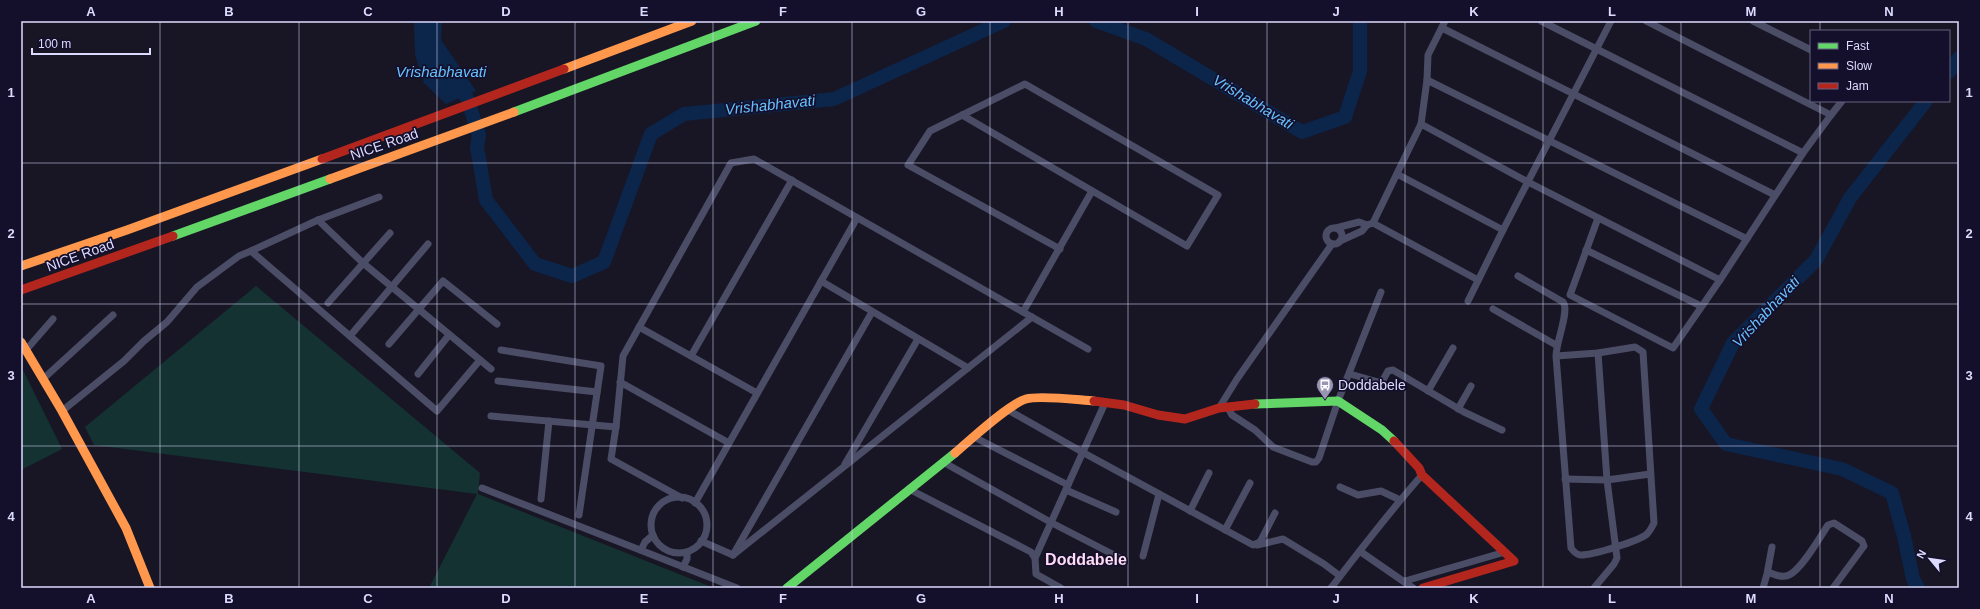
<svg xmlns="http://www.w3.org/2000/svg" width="1980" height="609" font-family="Helvetica,sans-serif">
  <rect width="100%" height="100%" fill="#181625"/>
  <g fill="#143231">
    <polygon points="256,286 480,473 478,494 714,588 429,588 477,494 94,445 85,427"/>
    <polygon points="21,366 62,449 21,470"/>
  </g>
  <polygon fill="#0c254b" points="414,21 442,21 441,40 476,91 446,104 424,83 415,55"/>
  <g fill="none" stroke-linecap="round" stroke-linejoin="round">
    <g stroke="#0c254b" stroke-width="14">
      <polyline points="1096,21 1146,39 1302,132 1345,117 1360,71 1360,21"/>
      <polyline points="1949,72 1959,58"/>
      <polyline points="454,81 467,98 479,135 477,147 486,200 535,264 572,276 604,262 651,134 684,114 834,99 1004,21"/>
      <polyline points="1918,588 1913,579 1904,536 1892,493 1842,469 1726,444 1701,409 1733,343 1816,260 1850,198 1926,101"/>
    </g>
    <g stroke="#4b4c66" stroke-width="7">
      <polyline points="1646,21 1831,115 1803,153"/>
      <polyline points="1753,21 1811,50"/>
      <polyline points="1442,28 1775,195"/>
      <polyline points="1427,80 1747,239"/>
      <polyline points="962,115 1187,246 1218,195 1025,84 930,131 908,165 1060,249"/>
      <polyline points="1831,115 1842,101"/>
      <polyline points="1421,124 1528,182 1720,280 1803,153 1541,21"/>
      <polyline points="1397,174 1503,230 1611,21"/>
      <polyline points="1598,218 1570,295 1673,348 1720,280"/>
      <polyline points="318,220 363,263 491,369"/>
      <polyline points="1373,223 1478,280"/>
      <polyline points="1367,225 1373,223 1421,124 1427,80 1428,55 1445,21"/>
      <circle cx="1334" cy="236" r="8"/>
      <polyline points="1336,228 1359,222 1367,225 1362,231 1340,241"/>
      <polyline points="1586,250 1701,306"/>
      <polyline points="251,251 318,220 379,197"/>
      <path d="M1518 276 1563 302C1570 310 1556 342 1556 356L1571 548C1574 552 1577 555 1581 555 1593 555 1639 541 1647 534 1650 531 1652 527 1654 523L1643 352 1635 347 1598 353 1556 356"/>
      <polyline points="821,281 968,368"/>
      <polyline points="1468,301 1503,230"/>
      <polyline points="328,303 390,233"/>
      <polyline points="1493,309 1556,345"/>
      <polyline points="1023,312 1092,191"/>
      <polyline points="639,327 757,393"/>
      <polyline points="350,336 428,244"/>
      <polyline points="389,344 443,281 497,324"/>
      <polyline points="26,350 53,319"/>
      <polyline points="501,350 601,366 579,515"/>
      <polyline points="691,356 792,180"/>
      <polyline points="418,374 449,335"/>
      <polyline points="1350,374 1378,382 1383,380 1388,371 1393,370 1464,412 1502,430"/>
      <polyline points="43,379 113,315"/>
      <polyline points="498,381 597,392"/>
      <polyline points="620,382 729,443"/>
      <polyline points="1428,391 1453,348"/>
      <polyline points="1219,408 1237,379 1332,244"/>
      <polyline points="1228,408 1232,415 1255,430 1273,447 1312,462 1316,462 1319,458 1338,401 1381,292"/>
      <polyline points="1458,409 1471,386"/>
      <polyline points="1008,410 1084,453 1253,545 1260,542 1275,513"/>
      <polyline points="62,411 124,361 144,341 167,322 197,287 239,256 251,251 437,411 480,360"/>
      <polyline points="491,416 616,427"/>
      <polyline points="974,437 1068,485"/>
      <polyline points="943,462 1052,523 1120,558"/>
      <polyline points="845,464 918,339"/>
      <polyline points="1565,479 1607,480 1650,474"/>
      <polyline points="1340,487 1358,495 1381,491 1400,500"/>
      <polyline points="482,488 737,588"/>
      <polyline points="909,489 1031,552 1035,558 1036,574 1061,588"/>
      <polyline points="1066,490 1116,512"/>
      <circle cx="679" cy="525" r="28"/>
      <polyline points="682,498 611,459 616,427 623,356 731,163 754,159 1088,349"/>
      <polyline points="541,499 549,421"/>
      <polyline points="695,503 857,218"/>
      <polyline points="1190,511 1209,473"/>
      <polyline points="1225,530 1250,483"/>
      <polyline points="701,541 733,555 872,312"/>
      <polyline points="1257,545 1283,539 1324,564 1340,576"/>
      <polyline points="641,550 645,542 653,535"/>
      <polyline points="1361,552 1413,588"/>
      <polyline points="733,555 1032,317"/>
      <polyline points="1143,556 1159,494"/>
      <polyline points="1035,558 1105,403"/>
      <polyline points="683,567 687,559 687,552"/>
      <path d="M1768 572C1775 575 1782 578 1789 575 1802 569 1820 537 1828 525L1834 523 1862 541 1864 546 1833 588"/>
      <polyline points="1405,581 1505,552"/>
      <path d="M1331 588C1361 549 1390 511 1422 475"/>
      <polyline points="1594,588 1614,564 1617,558 1607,480 1598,353"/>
      <polyline points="1763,588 1767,574 1772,547"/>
    </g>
    <g stroke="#63d668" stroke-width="9">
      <polyline points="514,112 756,21"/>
      <polyline points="173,236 330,179"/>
      <polyline points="1255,404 1338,401 1382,430 1394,441"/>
      <polyline points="787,588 955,453"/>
    </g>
    <g stroke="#ff974d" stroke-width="9">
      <polyline points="564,69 692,21"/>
      <polyline points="330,179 514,112"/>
      <polyline points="21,266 127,230 322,159"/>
      <polyline points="21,342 62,411 126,528 150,588"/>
      <path d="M955 453C970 440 1009 404 1026 399 1040 395 1078 400 1094 401"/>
    </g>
    <g stroke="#b3261e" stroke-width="9">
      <polyline points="322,159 564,69"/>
      <polyline points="21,290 173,236"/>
      <polyline points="1094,401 1124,405 1158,415 1185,419 1219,408 1255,404"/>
      <polyline points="1394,441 1419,468 1422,475 1514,561 1423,588"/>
    </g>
  </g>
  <path fill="none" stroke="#dddaff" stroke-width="1" stroke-opacity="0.55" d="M160 21V588M299 21V588M437 21V588M575 21V588M713 21V588M852 21V588M990 21V588M1128 21V588M1267 21V588M1405 21V588M1543 21V588M1681 21V588M1820 21V31M1820 101V588M21 163H1959M21 304H1959M21 446H1959"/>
  <defs>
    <g id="bus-pin" transform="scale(0.9)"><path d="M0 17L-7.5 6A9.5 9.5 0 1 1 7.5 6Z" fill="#9895b3" stroke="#14102b"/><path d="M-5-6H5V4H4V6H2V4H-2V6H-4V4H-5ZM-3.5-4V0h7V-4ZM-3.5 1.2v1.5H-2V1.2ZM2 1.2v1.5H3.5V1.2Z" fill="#fff"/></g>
  </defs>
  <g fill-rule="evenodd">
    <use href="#bus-pin" x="1325" y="385"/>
  </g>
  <g text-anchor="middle" stroke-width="3.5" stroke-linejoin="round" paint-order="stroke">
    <g font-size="14" fill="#dddaff" stroke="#14102b">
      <text transform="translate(384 144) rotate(-19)" y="5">NICE Road</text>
      <text transform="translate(80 255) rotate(-20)" y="5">NICE Road</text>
    </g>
    <g font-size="14" fill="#dddaff" stroke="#14102b" text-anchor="start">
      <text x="1338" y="390">Doddabele</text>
    </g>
    <g font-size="15" font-style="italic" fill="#68c0ff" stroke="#14102b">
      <text x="441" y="77">Vrishabhavati</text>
      <text transform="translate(1253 102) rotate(31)" y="5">Vrishabhavati</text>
      <text transform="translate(770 105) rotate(-6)" y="5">Vrishabhavati</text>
      <text transform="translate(1766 312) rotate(-47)" y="5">Vrishabhavati</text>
    </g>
    <g font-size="16" font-weight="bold" fill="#ffdcf4" stroke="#14102b">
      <text x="1086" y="565">Doddabele</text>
    </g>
  </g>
  <rect width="1980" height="609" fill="none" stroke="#14102b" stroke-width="44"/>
  <rect x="1810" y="30" width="140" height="72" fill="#14102b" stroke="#646180"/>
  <rect x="1818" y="43" width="20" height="6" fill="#63d668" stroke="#646180"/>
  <text x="1846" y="50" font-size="12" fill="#dddaff">Fast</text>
  <rect x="1818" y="63" width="20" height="6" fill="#ff974d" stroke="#646180"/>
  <text x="1846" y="70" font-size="12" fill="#dddaff">Slow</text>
  <rect x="1818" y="83" width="20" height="6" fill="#b3261e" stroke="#646180"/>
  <text x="1846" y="90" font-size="12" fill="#dddaff">Jam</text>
  <g transform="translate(1930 559) rotate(299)" stroke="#14102b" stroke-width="3" paint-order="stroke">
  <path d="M0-3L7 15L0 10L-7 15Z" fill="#dddaff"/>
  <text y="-6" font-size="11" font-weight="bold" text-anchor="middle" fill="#dddaff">N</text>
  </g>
  <path d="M32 48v6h118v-6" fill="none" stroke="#dddaff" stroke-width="2"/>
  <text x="38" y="48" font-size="12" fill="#dddaff" stroke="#14102b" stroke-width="3" paint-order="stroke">100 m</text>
  <rect x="22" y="22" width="1936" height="565" fill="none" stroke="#dddaff" stroke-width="1.5"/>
  <g font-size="13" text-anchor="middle" font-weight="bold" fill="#dddaff">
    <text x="91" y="16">A</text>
    <text x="229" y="16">B</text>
    <text x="368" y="16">C</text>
    <text x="506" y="16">D</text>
    <text x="644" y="16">E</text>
    <text x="783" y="16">F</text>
    <text x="921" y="16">G</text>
    <text x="1059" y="16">H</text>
    <text x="1197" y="16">I</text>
    <text x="1336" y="16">J</text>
    <text x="1474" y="16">K</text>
    <text x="1612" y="16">L</text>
    <text x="1751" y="16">M</text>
    <text x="1889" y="16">N</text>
    <text x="11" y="97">1</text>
    <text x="1969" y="97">1</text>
    <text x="11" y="238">2</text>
    <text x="1969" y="238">2</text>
    <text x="11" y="380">3</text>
    <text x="1969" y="380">3</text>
    <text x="11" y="521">4</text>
    <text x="1969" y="521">4</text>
    <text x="91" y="603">A</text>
    <text x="229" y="603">B</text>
    <text x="368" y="603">C</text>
    <text x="506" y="603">D</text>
    <text x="644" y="603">E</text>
    <text x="783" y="603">F</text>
    <text x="921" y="603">G</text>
    <text x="1059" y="603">H</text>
    <text x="1197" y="603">I</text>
    <text x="1336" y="603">J</text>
    <text x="1474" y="603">K</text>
    <text x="1612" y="603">L</text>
    <text x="1751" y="603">M</text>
    <text x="1889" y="603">N</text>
  </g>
</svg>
